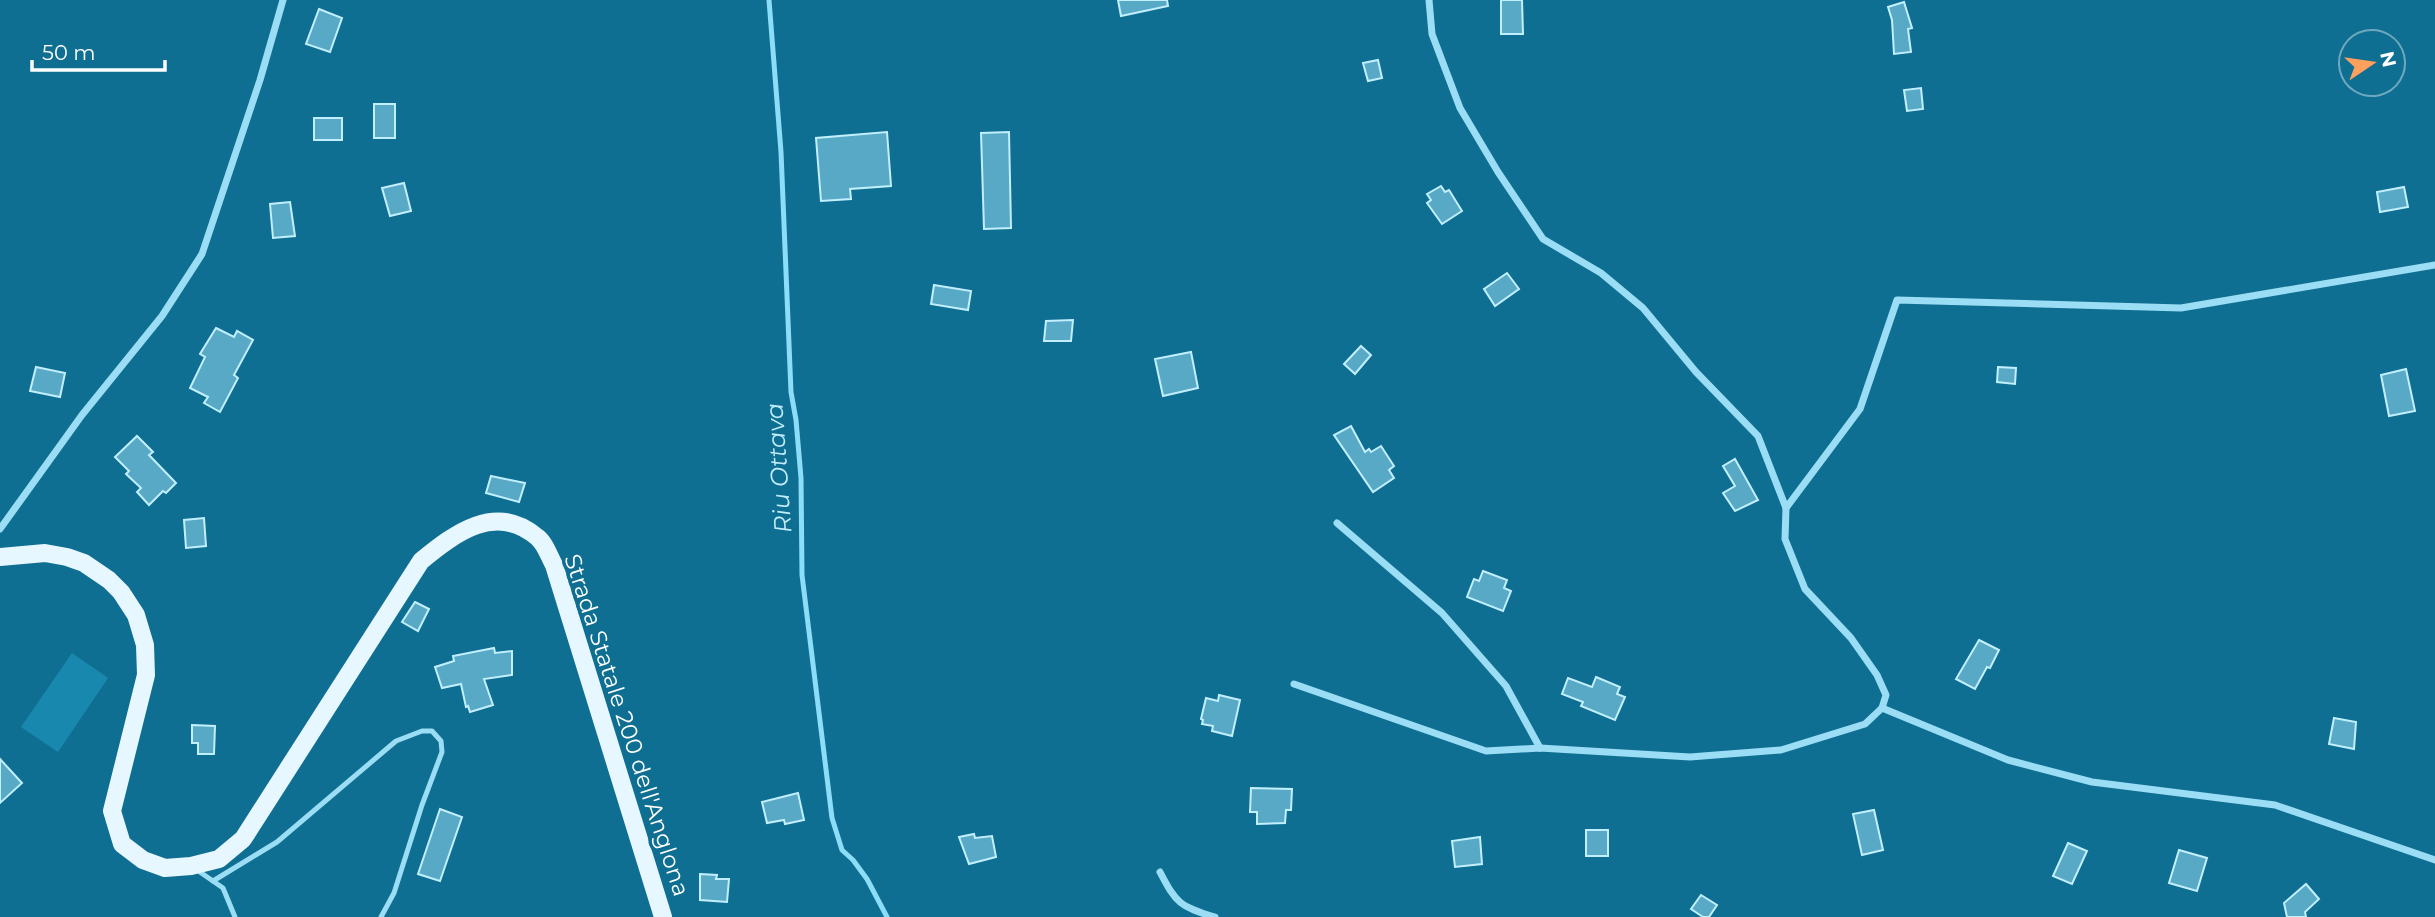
<svg xmlns="http://www.w3.org/2000/svg" width="2435" height="917" font-family="Montserrat,sans-serif">
  <rect width="100%" height="100%" fill="#0f6f92"/>
  <polygon fill="#1988af" points="72,653 108,678 58,752 21,727"/>
  <g fill="none" stroke-linecap="round" stroke-linejoin="round">
    <polyline stroke="#8cddf7" stroke-width="5" points="769,0 781,152 791,392 796,420 801,478 802,575 832,818 842,850 853,860 867,879 887,917"/>
  </g>
  <g fill="#57a9c6" stroke="#c2effe" stroke-width="2">
    <polygon points="1118,0 1167,0 1168,6 1121,16"/>
    <polygon points="1501,0 1522,0 1523,34 1501,34"/>
    <polygon points="1904,2 1912,28 1908,29 1911,52 1894,54 1892,20 1888,7"/>
    <polygon points="319,9 342,18 330,52 306,44"/>
    <polygon points="1378,60 1382,78 1368,81 1363,63"/>
    <polygon points="1921,88 1923,109 1907,111 1904,90"/>
    <rect x="374" y="104" width="21" height="34"/>
    <rect x="314" y="118" width="28" height="22"/>
    <polygon points="887,132 891,186 850,189 851,199 821,201 816,138"/>
    <polygon points="1009,132 1011,228 984,229 981,133"/>
    <polygon points="404,183 411,211 390,216 382,188"/>
    <polygon points="1441,186 1445,192 1449,190 1462,211 1442,224 1427,203 1431,200 1427,194"/>
    <polygon points="2404,187 2408,207 2380,212 2377,192"/>
    <polygon points="290,202 295,236 273,238 270,204"/>
    <polygon points="1507,273 1519,289 1495,306 1484,289"/>
    <polygon points="934,285 971,291 968,310 931,304"/>
    <polygon points="1073,320 1071,341 1044,341 1046,321"/>
    <polygon points="216,328 234,337 237,331 253,340 234,375 238,378 220,412 204,403 208,397 190,388 205,357 200,354"/>
    <polygon points="1361,346 1371,355 1355,374 1344,364"/>
    <polygon points="1191,352 1198,388 1163,396 1155,359"/>
    <polygon points="36,367 65,373 60,397 30,391"/>
    <polygon points="1998,367 2016,368 2015,384 1997,382"/>
    <polygon points="2406,369 2415,411 2389,416 2381,375"/>
    <polygon points="1351,426 1365,452 1369,449 1371,452 1381,446 1394,466 1389,470 1394,478 1373,492 1334,435"/>
    <polygon points="137,436 153,452 149,455 176,483 166,493 163,491 149,505 137,492 141,488 126,474 129,471 115,457"/>
    <polygon points="1735,459 1758,500 1735,511 1723,493 1735,486 1723,466"/>
    <polygon points="491,476 525,483 519,502 486,493"/>
    <polygon points="204,518 206,546 186,548 184,520"/>
    <polygon points="1483,571 1507,580 1504,588 1511,591 1503,611 1467,597 1474,579 1479,581"/>
    <polygon points="415,602 429,609 418,631 402,622"/>
    <polygon points="1979,640 1999,650 1990,668 1987,667 1975,689 1956,679"/>
    <polygon points="494,648 495,653 512,651 512,675 484,679 493,705 470,712 468,706 466,707 461,684 442,688 435,667 454,661 453,656"/>
    <polygon points="1596,677 1620,687 1617,694 1625,697 1615,720 1581,706 1583,702 1562,694 1568,678 1592,687"/>
    <polygon points="1219,695 1240,700 1232,736 1212,731 1213,726 1202,724 1203,720 1201,719 1206,698 1218,701"/>
    <polygon points="2334,718 2356,722 2354,749 2329,744"/>
    <polygon points="192,725 215,726 214,754 198,754 198,743 192,743"/>
    <polygon points="0,759 22,783 0,803"/>
    <polygon points="1251,788 1292,789 1291,810 1286,810 1285,823 1257,824 1257,812 1250,812"/>
    <polygon points="798,793 804,820 785,824 784,820 767,823 762,802"/>
    <polygon points="440,809 462,817 440,881 418,874"/>
    <polygon points="1874,810 1883,850 1862,855 1853,814"/>
    <rect x="1586" y="830" width="22" height="26"/>
    <polygon points="974,834 975,838 992,836 996,857 969,864 959,837"/>
    <polygon points="1480,837 1482,864 1455,867 1452,841"/>
    <polygon points="2068,843 2087,851 2072,884 2053,876"/>
    <polygon points="2179,850 2207,858 2197,891 2169,883"/>
    <polygon points="700,874 717,875 716,879 729,879 727,902 700,900"/>
    <polygon points="2306,884 2319,899 2305,912 2306,917 2287,917 2284,903"/>
    <polygon points="1701,895 1717,905 1709,917 1703,917 1691,909"/>
  </g>
  <g fill="none" stroke-linecap="round" stroke-linejoin="round">
    <g stroke="#9addf4" stroke-width="5">
      <polyline points="197,870 223,888 235,917"/>
      <polyline points="213,881 277,842 396,741 422,731 432,731 441,741 442,752 422,805 394,893 381,917"/>
    </g>
    <g stroke="#9addf4" stroke-width="7">
      <polyline points="1786,508 1860,409 1897,300 2181,308 2435,265"/>
      <polyline points="1337,523 1442,613 1506,686 1540,748"/>
      <polyline points="0,529 82,415 162,316 202,254 260,80 283,0"/>
      <polyline points="1294,684 1486,751 1540,748 1690,757 1781,750 1865,724 1882,708 1886,695 1877,675 1851,638 1805,589 1785,539 1786,508 1758,436 1696,372 1643,308 1601,273 1543,239 1498,172 1460,108 1432,34 1429,0"/>
      <polyline points="1882,708 2008,760 2092,782 2275,805 2435,860"/>
      <path d="M1160 872C1176 903 1180 907 1215 917"/>
    </g>
    <path stroke="#e7f7ff" stroke-width="18" d="M0 557 45 553 67 557 84 563 109 580 121 592 136 615 145 645 146 675 112 811 122 844 143 860 165 868 191 866 219 859 243 839 421 561C455 533 496 502 537 537 545 543 549 556 554 565L663 917"/>
  </g>
  <g text-anchor="middle" stroke-width="7" stroke-linejoin="round" paint-order="stroke">
    <g font-size="23" fill="#fff" stroke="#0f6f92">
      <text transform="translate(627 725) rotate(72)" y="8">Strada Statale 200 dell'Anglona</text>
    </g>
    <g font-size="24" font-style="italic" fill="#c1eefc" stroke="#0f6f92">
      <text transform="translate(779 468) rotate(-94)" y="8">Riu Ottava</text>
    </g>
  </g>
  <g transform="translate(2372 63) rotate(77)"><circle r="33" fill="#0f6f92" stroke="#6fa9be" stroke-width="2"/>
  <path d="M0-5L12 26L0 18L-12 26Z" fill="#ffa15d"/>
  <text y="-10" font-size="19" font-weight="bold" text-anchor="middle" fill="#ffffff">N</text>
  </g>
  <path d="M32 60v10h133v-10" fill="none" stroke="#ffffff" stroke-width="3.5"/>
  <text x="42" y="60" font-size="21" fill="#ffffff" stroke="#0f6f92" stroke-width="5" paint-order="stroke">50 m</text>
</svg>
